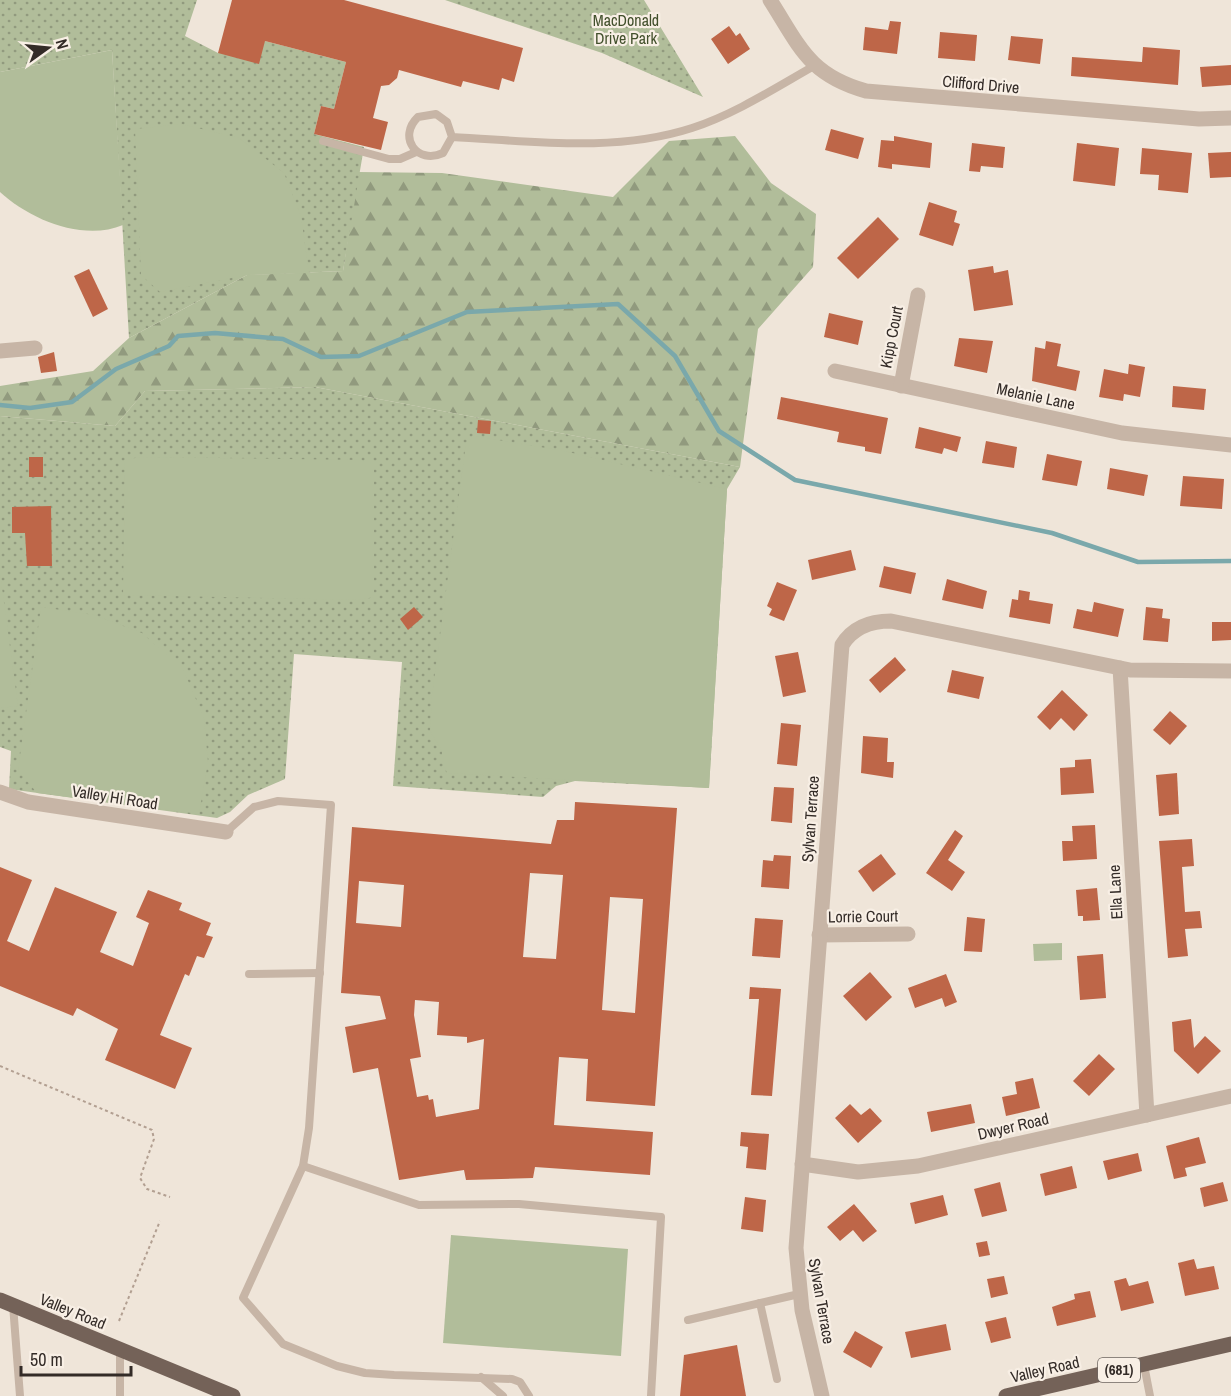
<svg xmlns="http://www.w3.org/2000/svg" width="1231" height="1396" font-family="'Archivo Narrow',sans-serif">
  <defs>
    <pattern id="forest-firs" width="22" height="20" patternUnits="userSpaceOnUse" patternTransform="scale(1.5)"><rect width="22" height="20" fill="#b1bd9a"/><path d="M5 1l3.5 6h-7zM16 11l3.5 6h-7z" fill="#919a7e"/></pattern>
    <pattern id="park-dots" width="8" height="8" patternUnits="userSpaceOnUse" patternTransform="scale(1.5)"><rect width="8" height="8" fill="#b1bd9a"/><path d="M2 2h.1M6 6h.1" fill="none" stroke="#919a7e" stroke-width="1.8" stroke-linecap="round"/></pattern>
  </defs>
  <rect width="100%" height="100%" fill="#efe5d9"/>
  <polygon fill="url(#forest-firs)" points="735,136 771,183 816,214 813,267 758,329 740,467 315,387 145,391 115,426 0,416 0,386 93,371 129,338 247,275 343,271 358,172 442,173 613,197 669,141"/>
  <g fill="url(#park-dots)">
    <polygon points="0,0 197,0 185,36 218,53 265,41 346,62 334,109 321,106 314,134 364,147 343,271 247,275 129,338 112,50 0,72"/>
    <polygon points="445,0 644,0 703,97 602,53"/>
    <polygon points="315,387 740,467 727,489 709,788 575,781 556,786 543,797 393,786 402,662 294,654 285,779 248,795 230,812 217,818 9,789 11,751 0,747 0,416 115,426 145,391"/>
  </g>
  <g fill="#b1bd9a">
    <path d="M112 50 123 225C83 242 29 219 0 192V72Z"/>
    <polygon points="181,124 239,138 284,173 301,216 309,273 247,275 160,292 141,275 135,129"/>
    <polygon points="474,436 564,451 727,489 709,788 447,773 442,761 442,751 430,731 432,695 466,443"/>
    <polygon points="140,457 360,460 374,464 374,597 359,600 123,595 125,460"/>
    <polygon points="0,573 18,706 0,708"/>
    <polygon points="41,607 94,615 142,633 183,669 204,718 208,762 199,814 37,793 18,770"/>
    <polygon points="1062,943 1062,960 1034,961 1033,944"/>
    <polygon points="451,1235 628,1249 621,1356 443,1343"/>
  </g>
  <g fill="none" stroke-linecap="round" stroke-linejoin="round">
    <polyline stroke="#7aa8ab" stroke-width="4.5" points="0,405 30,408 72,402 116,369 169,346 178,336 215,333 283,339 321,357 359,356 467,312 618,304 675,356 719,431 795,480 1052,533 1138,562 1231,561"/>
  </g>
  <g fill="#be6648" fill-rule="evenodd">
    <polygon points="232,0 344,0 523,48 514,82 502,78 499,90 463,81 461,87 399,70 397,78 389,85 381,86 373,118 388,122 381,150 314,134 321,106 334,109 346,62 265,41 259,64 218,53"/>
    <polygon points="890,21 901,22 897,54 863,50 865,27 888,30"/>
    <polygon points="729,26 736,36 740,33 750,49 728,64 711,39"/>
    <polygon points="940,32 977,35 975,61 938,58"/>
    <polygon points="1011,36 1043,39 1040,64 1008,60"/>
    <polygon points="1143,47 1180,50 1178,85 1071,76 1072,57 1142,62"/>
    <polygon points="1231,65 1231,85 1202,87 1200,67"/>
    <polygon points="831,129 864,138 858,159 825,150"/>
    <polygon points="894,136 932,143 930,168 892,164 892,169 878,167 881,140 894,141"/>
    <polygon points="972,143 1005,147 1003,168 981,166 980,172 969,171"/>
    <polygon points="1077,143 1119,148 1115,186 1073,181"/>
    <polygon points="1142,148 1192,153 1188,193 1158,190 1159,175 1140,174"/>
    <polygon points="1231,152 1231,177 1210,178 1208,153"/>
    <polygon points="929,202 957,211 954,222 960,224 953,246 919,235"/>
    <polygon points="878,217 899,239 858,279 837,258"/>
    <polygon points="993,266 994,273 1008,270 1013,305 974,311 968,270"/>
    <polygon points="89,269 108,309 93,317 74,276"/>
    <polygon points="829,313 863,321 858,345 824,337"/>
    <polygon points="959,338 993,341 987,373 954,366"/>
    <polygon points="1046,341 1061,344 1057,366 1080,371 1076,391 1032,381 1035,347 1045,349"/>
    <polygon points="54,352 57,371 41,373 38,357"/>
    <polygon points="1129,364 1145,367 1140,397 1124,394 1123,401 1099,397 1104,369 1128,374"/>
    <polygon points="1173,386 1206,389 1204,410 1172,407"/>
    <polygon points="781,397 888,418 881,454 865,451 865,447 837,442 839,432 777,419"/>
    <polygon points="478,420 491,421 490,434 477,433"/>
    <polygon points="919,427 961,437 957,452 944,448 942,454 915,448"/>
    <polygon points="986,441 1017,447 1014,468 982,463"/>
    <polygon points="1047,454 1082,461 1077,486 1042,480"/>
    <rect x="29" y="457" width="14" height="20"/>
    <polygon points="1110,468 1148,475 1144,496 1107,489"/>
    <polygon points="1183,476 1224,479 1222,509 1180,506"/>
    <polygon points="51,506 52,566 27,566 25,533 12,533 12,507"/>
    <polygon points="851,550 856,570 812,580 808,560"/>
    <polygon points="884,566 916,573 911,594 879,587"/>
    <polygon points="947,579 987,591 983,609 942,600"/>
    <polygon points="777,582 797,590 784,621 769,615 772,609 767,606"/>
    <polygon points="1019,590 1030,592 1029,600 1053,604 1050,624 1009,617 1012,599 1018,600"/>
    <polygon points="1094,602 1124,609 1118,637 1073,628 1077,609 1092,612"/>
    <polygon points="414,607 423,617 408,630 400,619"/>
    <polygon points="1146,607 1163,609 1162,618 1170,619 1168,642 1143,640"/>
    <polygon points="1212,622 1231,622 1231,640 1212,641"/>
    <polygon points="798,652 806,692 783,697 775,656"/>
    <polygon points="895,657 906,670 880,693 869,680"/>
    <polygon points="952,670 984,677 979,699 947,692"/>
    <polygon points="1062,690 1088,715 1074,731 1061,718 1050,730 1037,717"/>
    <polygon points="1170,711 1187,726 1170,745 1153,730"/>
    <polygon points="781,723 801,725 797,766 777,764"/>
    <polygon points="863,736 888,738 887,762 894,762 893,778 861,773"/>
    <polygon points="1091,759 1094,793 1061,795 1060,768 1075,767 1075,760"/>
    <polygon points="1177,773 1179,814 1159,816 1156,775"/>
    <polygon points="774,787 794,788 792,823 771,821"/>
    <path d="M575 802 677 808 655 1106 586 1101 588 1059 559 1057 554 1125 653 1132 650 1175 535 1167 533 1178 466 1180 464 1170 399 1180 378 1068 353 1073 345 1027 386 1019 380 996 341 993 352 827 551 844 557 820H574ZM530 873 563 875 556 959 523 957ZM359 881 404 885 401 927 356 923ZM610 897 643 899 635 1013 602 1010ZM415 1000 439 1002 437 1035 467 1037V1043L484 1039 479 1109 436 1117 433 1099 429 1100 428 1095 417 1097 410 1059 421 1057 414 1015Z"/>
    <polygon points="1095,825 1097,859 1063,861 1062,841 1073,841 1072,826"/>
    <polygon points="955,830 963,836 948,860 965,872 952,891 926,873"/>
    <polygon points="1192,839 1194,866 1182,867 1185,912 1200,911 1202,928 1185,929 1188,956 1168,958 1159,841"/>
    <polygon points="881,854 896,874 873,892 858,871"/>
    <polygon points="774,855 791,856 789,889 761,887 763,860 773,861"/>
    <polygon points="0,867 32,880 7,941 29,951 55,887 117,912 100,952 133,966 149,923 136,917 148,890 182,903 179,910 211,923 206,935 213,937 204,958 197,956 189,976 185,974 160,1035 192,1048 175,1089 105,1060 118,1029 77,1008 73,1016 0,986"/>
    <polygon points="1097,888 1100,920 1083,921 1083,916 1078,916 1076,890"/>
    <polygon points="967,917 985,919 982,952 964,951"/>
    <polygon points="755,918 783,920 780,958 752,956"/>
    <polygon points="1103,954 1106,998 1080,1000 1077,956"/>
    <polygon points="870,972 892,997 866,1021 843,996"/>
    <polygon points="946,974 957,1002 945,1007 942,998 915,1008 908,988"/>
    <polygon points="750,987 781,989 772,1096 751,1095 759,999 749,999"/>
    <polygon points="1191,1019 1194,1048 1205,1036 1221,1051 1198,1074 1174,1051 1172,1022"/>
    <polygon points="1099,1054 1115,1069 1089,1096 1073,1081"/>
    <polygon points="1033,1078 1040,1108 1006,1116 1002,1097 1017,1094 1015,1082"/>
    <polygon points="850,1104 861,1115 870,1108 882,1121 858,1143 835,1118"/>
    <polygon points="971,1104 975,1123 931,1132 927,1112"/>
    <polygon points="741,1132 769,1134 766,1170 746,1168 748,1147 740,1146"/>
    <polygon points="1199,1137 1206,1163 1185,1168 1187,1176 1174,1179 1166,1146"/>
    <polygon points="1138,1153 1142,1171 1108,1180 1103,1161"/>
    <polygon points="1072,1166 1077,1188 1045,1196 1040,1174"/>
    <polygon points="1000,1182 1007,1211 982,1217 974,1189"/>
    <polygon points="1223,1182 1228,1201 1204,1207 1200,1188"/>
    <polygon points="943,1195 948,1215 915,1224 910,1203"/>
    <polygon points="745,1197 766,1200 763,1232 741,1229"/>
    <polygon points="854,1204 877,1231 863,1242 853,1230 840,1241 827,1227"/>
    <polygon points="987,1241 990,1255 979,1257 976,1243"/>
    <polygon points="1194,1259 1197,1269 1214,1266 1219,1289 1185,1296 1178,1263"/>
    <polygon points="1004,1276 1008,1294 991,1298 987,1279"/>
    <polygon points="1126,1278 1129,1286 1148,1281 1154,1303 1121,1311 1114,1281"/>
    <polygon points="1090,1291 1096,1317 1057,1326 1052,1307 1075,1299 1074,1294"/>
    <polygon points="1006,1317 1011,1338 991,1343 985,1322"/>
    <polygon points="946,1324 951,1350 911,1358 905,1332"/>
    <polygon points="855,1331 883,1347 871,1368 843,1352"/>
    <polygon points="737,1345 746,1396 680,1396 684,1355"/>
  </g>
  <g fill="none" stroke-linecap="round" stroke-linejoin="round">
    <g stroke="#b29f91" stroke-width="2" stroke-dasharray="3 3" stroke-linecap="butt">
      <polyline points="0,1066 152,1130 154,1139 140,1178 147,1189 170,1197"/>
      <polyline points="119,1321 160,1221"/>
    </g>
    <g stroke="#c7b5a6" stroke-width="8">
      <path d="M452 137 447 122 436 114 418 117C397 137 417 165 443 153L452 137C531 141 615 153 692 128 735 114 775 88 814 66"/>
      <polyline points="323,141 389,159 400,159 416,152"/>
      <polyline points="226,832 254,807 278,801 331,805 309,1128 303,1166 243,1298 283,1344 337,1366 365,1373 394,1375 512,1379 520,1382 529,1396"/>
      <polyline points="249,974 320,973"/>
      <polyline points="303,1166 419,1205 519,1204 661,1217 651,1396"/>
      <polyline points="760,1303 777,1379"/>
      <polyline points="13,1305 20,1396"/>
      <polyline points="688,1320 799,1294"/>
      <polyline points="120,1350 120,1396"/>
      <polyline points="1144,1365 1150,1396"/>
      <polyline points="481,1377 503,1396"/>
    </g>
    <g stroke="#c7b5a6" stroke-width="15">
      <path d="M770 0C800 47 809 75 866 91L1199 119 1231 118"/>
      <polyline points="0,351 35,348"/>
      <polyline points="835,371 1122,433 1231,445"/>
      <polyline points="901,386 918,295"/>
      <polyline points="1120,668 1147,1115"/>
      <polyline points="0,792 28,802 226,832"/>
      <polyline points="819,935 908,934"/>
      <polyline points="802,1164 858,1172 918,1166 1231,1096"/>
      <path d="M822 1396 802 1310 796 1248 842 645C853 627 870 621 891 621L1130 670 1231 671"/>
    </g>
    <g stroke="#746258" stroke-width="15">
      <polyline points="0,1300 233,1396"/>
      <polyline points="1006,1396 1231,1344"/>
    </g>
  </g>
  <g text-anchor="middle" stroke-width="4.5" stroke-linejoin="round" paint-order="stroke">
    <rect fill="#f8efe5" stroke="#6e6660" stroke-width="1.5" x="1098" y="1358" width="42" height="24" rx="4.5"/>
    <g font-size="15" font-weight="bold" fill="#332b27">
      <text x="1119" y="1375">(681)</text>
    </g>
    <g font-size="16" fill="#42502c" stroke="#f8efe5">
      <text x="626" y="26">MacDonald<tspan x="626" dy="18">Drive Park</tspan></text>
    </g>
    <g font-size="16" fill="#332b27" stroke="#f8efe5">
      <text transform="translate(981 84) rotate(5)" y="6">Clifford Drive</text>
      <text transform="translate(891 337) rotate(-79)" y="6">Kipp Court</text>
      <text transform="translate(1036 396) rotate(12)" y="6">Melanie Lane</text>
      <text transform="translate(115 797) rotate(9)" y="6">Valley Hi Road</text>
      <text transform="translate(810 819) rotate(-86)" y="6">Sylvan Terrace</text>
      <text transform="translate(1115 892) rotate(-93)" y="6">Ella Lane</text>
      <text transform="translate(863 916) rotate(-1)" y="6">Lorrie Court</text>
      <text transform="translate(1013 1126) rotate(-13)" y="6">Dwyer Road</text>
      <text transform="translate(822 1301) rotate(80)" y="6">Sylvan Terrace</text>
      <text transform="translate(73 1311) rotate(22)" y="6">Valley Road</text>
      <text transform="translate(1045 1369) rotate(-13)" y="6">Valley Road</text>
    </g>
  </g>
  <g transform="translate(48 48) rotate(75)" stroke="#f8efe5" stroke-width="4.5" paint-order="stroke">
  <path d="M0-4.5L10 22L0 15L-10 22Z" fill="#332b27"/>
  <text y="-9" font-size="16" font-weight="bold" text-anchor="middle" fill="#332b27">N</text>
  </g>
  <path d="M21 1366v9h110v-9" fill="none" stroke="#332b27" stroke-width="3"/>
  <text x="30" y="1366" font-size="18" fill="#332b27" stroke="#f8efe5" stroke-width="4.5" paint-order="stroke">50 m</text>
</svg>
